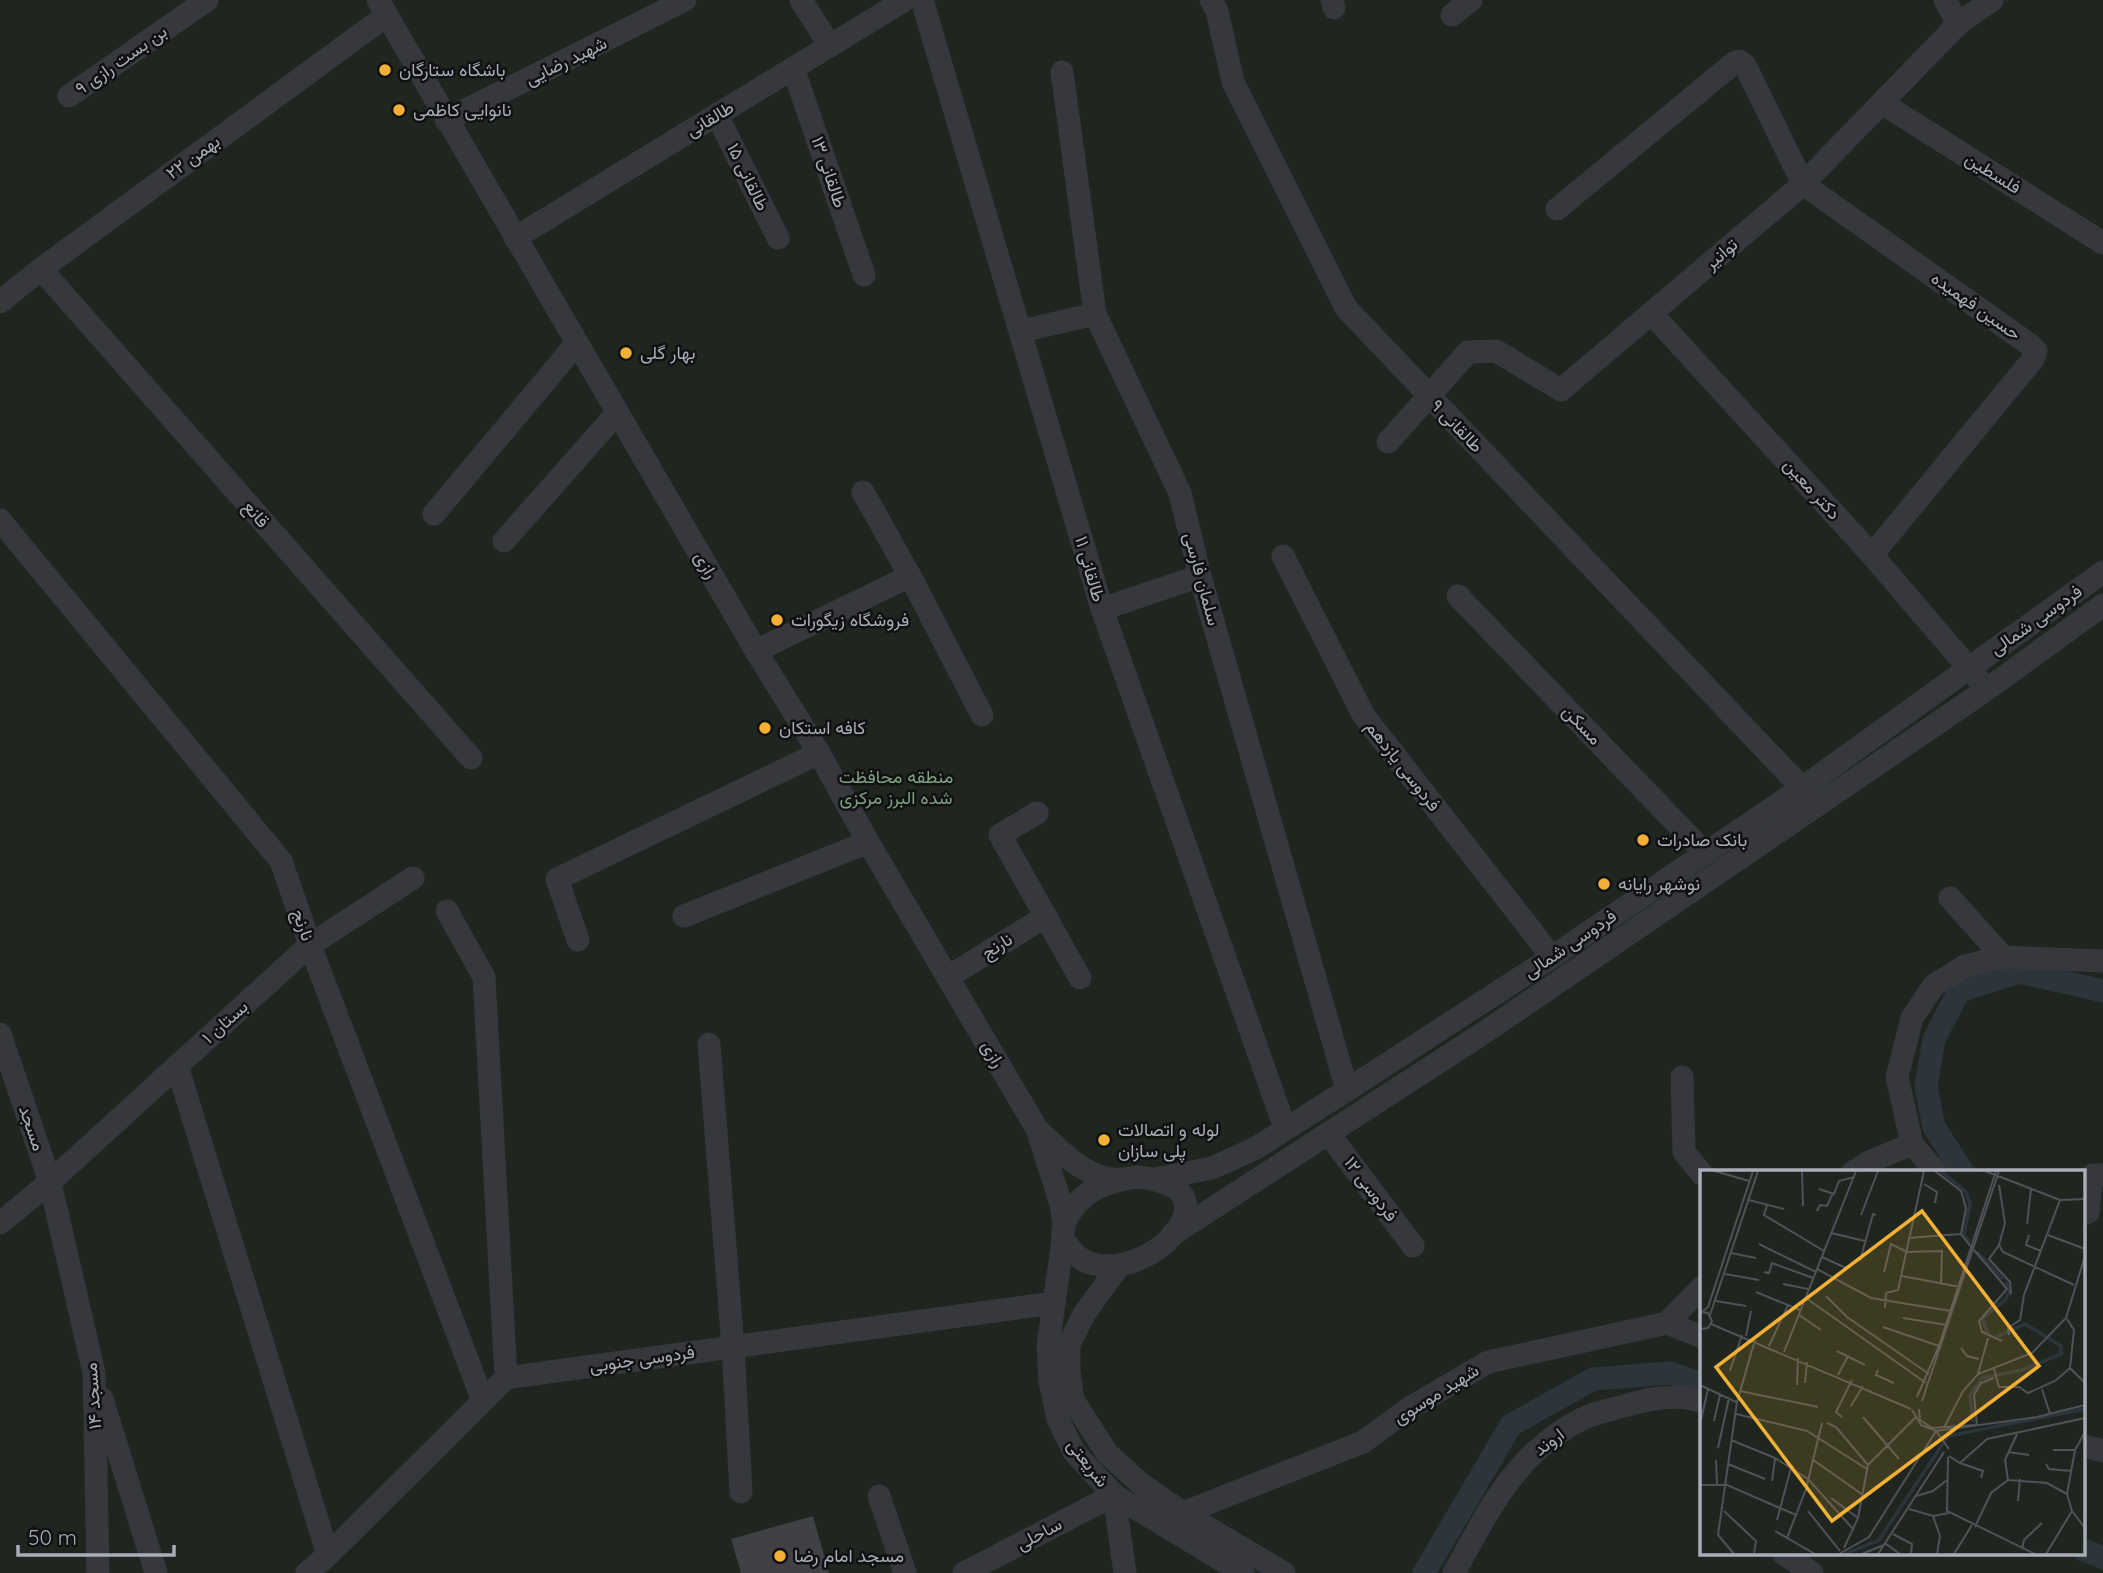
<svg xmlns="http://www.w3.org/2000/svg" width="2103" height="1573" font-family="Quicksand,Vazirmatn,sans-serif">
  <rect width="100%" height="100%" fill="#161618"/>
  <path fill="#1e261f" fill-rule="evenodd" d="M0 0H2103V1573H0ZM1702 1172H2084V1554H1702Z"/>
  <g fill="none" stroke-linecap="round" stroke-linejoin="round">
    <g stroke="#2c353c" stroke-width="23">
      <polyline points="1963,1172 1934,1127 1926,1086 1934,1039 1959,991 2020,972 2103,991"/>
      <polyline points="2084,1550 2103,1558"/>
      <polyline points="1424,1573 1511,1425 1593,1379 1670,1373 1702,1384"/>
    </g>
  </g>
  <polygon fill="#404145" points="813,1516 829,1573 741,1573 731,1539"/>
  <g fill="none" stroke-linecap="round" stroke-linejoin="round">
    <g stroke="#37383d" stroke-width="23">
      <polyline points="378,0 756,651 819,753 868,842 1037,1129 1061,1204 1064,1224"/>
      <polyline points="801,0 830,46"/>
      <polyline points="922,0 1102,609 1285,1128"/>
      <polyline points="1211,0 1217,11 1233,82 1346,308 1802,788"/>
      <polyline points="1332,0 1334,8"/>
      <polyline points="1945,0 1958,24"/>
      <polyline points="1452,15 1471,0"/>
      <polyline points="793,68 864,275"/>
      <polyline points="1062,72 1095,314 1180,493 1200,576 1347,1090"/>
      <polyline points="69,96 207,0"/>
      <polyline points="1882,103 2103,243"/>
      <polyline points="717,115 778,238"/>
      <polyline points="446,120 685,0"/>
      <polyline points="1557,209 1734,63 1739,61 1745,65 1803,184 2029,344 2036,351 2033,359 1872,555"/>
      <polyline points="515,238 905,0"/>
      <polyline points="41,269 471,758"/>
      <polyline points="0,302 41,269 387,15"/>
      <polyline points="1652,314 1872,555 1978,679"/>
      <polyline points="1021,331 1095,314"/>
      <polyline points="1388,442 1468,352 1496,351 1561,390 1803,184 1958,24 1992,0"/>
      <polyline points="863,492 910,576 982,715"/>
      <polyline points="434,514 577,343"/>
      <polyline points="0,520 281,861 310,945 483,1401"/>
      <polyline points="504,541 617,413"/>
      <polyline points="1283,556 1364,716 1552,957"/>
      <polyline points="1458,596 1705,853"/>
      <polyline points="1102,609 1200,576"/>
      <polyline points="756,651 910,576"/>
      <polyline points="1037,813 1000,835 1080,978"/>
      <polyline points="1950,898 2003,957"/>
      <polyline points="447,911 484,977 506,1378"/>
      <polyline points="684,916 868,842"/>
      <polyline points="578,940 557,879 819,753"/>
      <polyline points="948,977 1046,916"/>
      <polyline points="0,1034 50,1182 94,1373 98,1573"/>
      <polyline points="709,1044 733,1347 741,1492"/>
      <polyline points="177,1066 328,1555"/>
      <polyline points="1682,1077 1684,1152 1702,1174"/>
      <path d="M1039 1131C1062 1152 1089 1182 1121 1179"/>
      <polyline points="1328,1133 1413,1246"/>
      <polyline points="1853,1172 1869,1162 1912,1144"/>
      <polyline points="1936,1172 1912,1144 1897,1077 1912,1018 1934,985 1965,966 2003,957 2103,961"/>
      <path d="M1137 1177C1158 1179 1191 1186 1185 1213 1181 1230 1165 1245 1151 1253 1126 1268 1088 1274 1069 1247 1067 1245 1064 1241 1063 1238 1062 1231 1064 1224 1067 1218 1081 1190 1108 1181 1137 1177Z"/>
      <polyline points="1155,1179 1212,1168 1232,1159 1256,1148 1347,1090 1552,957 1802,788 2103,572"/>
      <polyline points="2084,1214 2088,1212 2092,1175 2103,1175"/>
      <polyline points="0,1223 50,1182 310,945 413,878"/>
      <polyline points="1173,1234 1485,1032 1986,690 2103,605"/>
      <polyline points="1063,1240 1048,1346 1050,1381 1058,1419 1074,1452 1114,1495 1243,1573"/>
      <polyline points="1119,1266 1084,1314 1069,1344 1069,1372 1073,1400 1107,1453 1141,1484 1183,1513 1284,1573"/>
      <polyline points="1667,1323 1702,1287"/>
      <polyline points="102,1399 156,1573"/>
      <polyline points="2084,1446 2103,1451"/>
      <polyline points="879,1496 905,1573"/>
      <polyline points="1183,1513 1363,1442 1408,1409 1488,1362 1667,1323 1702,1337"/>
      <polyline points="1784,1554 1812,1573"/>
      <polyline points="307,1573 328,1555 506,1378 1054,1303"/>
      <polyline points="964,1573 1114,1495 1125,1573"/>
      <path d="M1454 1573C1489 1510 1515 1453 1582 1419 1596 1412 1614 1409 1628 1405 1650 1398 1681 1393 1702 1402"/>
    </g>
  </g>
  <g fill="#f2b134" stroke="#111113" stroke-width="2.5">
    <circle cx="385" cy="70" r="7"/>
    <circle cx="399" cy="110" r="7"/>
    <circle cx="626" cy="353" r="7"/>
    <circle cx="777" cy="620" r="7"/>
    <circle cx="765" cy="728" r="7"/>
    <circle cx="1643" cy="840" r="7"/>
    <circle cx="1604" cy="884" r="7"/>
    <circle cx="1104" cy="1140" r="7"/>
    <circle cx="780" cy="1556" r="7"/>
  </g>
  <g text-anchor="middle" stroke-width="5" stroke-linejoin="round" paint-order="stroke">
    <g font-size="18" fill="#a8adb8" stroke="#111113">
      <text transform="translate(121 60) rotate(-35)" y="6">بن بست رازی ۹</text>
      <text transform="translate(566 61) rotate(-26)" y="6">شهید رضایی</text>
      <text transform="translate(710 119) rotate(-31)" y="6">طالقانی</text>
      <text transform="translate(193 157) rotate(-36)" y="6">۲۲ بهمن</text>
      <text transform="translate(829 172) rotate(71)" y="6">طالقانی ۱۳</text>
      <text transform="translate(1993 173) rotate(32)" y="6">فلسطین</text>
      <text transform="translate(748 177) rotate(64)" y="6">طالقانی ۱۵</text>
      <text transform="translate(1721 254) rotate(-41)" y="6">توانیر</text>
      <text transform="translate(1976 306) rotate(35)" y="6">حسین فهمیده</text>
      <text transform="translate(1457 426) rotate(46)" y="6">طالقانی ۹</text>
      <text transform="translate(1812 489) rotate(48)" y="6">دکتر معین</text>
      <text transform="translate(256 514) rotate(49)" y="6">قانع</text>
      <text transform="translate(706 565) rotate(60)" y="6">رازی</text>
      <text transform="translate(1090 569) rotate(74)" y="6">طالقانی ۱۱</text>
      <text transform="translate(1202 579) rotate(75)" y="6">سلمان فارسی</text>
      <text transform="translate(2036 620) rotate(-35)" y="6">فردوسی شمالی</text>
      <text transform="translate(1582 725) rotate(46)" y="6">مسکن</text>
      <text transform="translate(1403 766) rotate(52)" y="6">فردوسی یازدهم</text>
      <text transform="translate(303 925) rotate(71)" y="6">نارنج</text>
      <text transform="translate(1570 944) rotate(-34)" y="6">فردوسی شمالی</text>
      <text transform="translate(997 946) rotate(-32)" y="6">نارنج</text>
      <text transform="translate(225 1022) rotate(-42)" y="6">بستان ۱</text>
      <text transform="translate(993 1054) rotate(60)" y="6">رازی</text>
      <text transform="translate(32 1128) rotate(71)" y="6">مسجد</text>
      <text transform="translate(1371 1189) rotate(53)" y="6">فردوسی ۱۲</text>
      <text transform="translate(642 1359) rotate(-8)" y="6">فردوسی جنوبی</text>
      <text transform="translate(1436 1394) rotate(-32)" y="6">شهید موسوی</text>
      <text transform="translate(93 1396) rotate(-94)" y="6">مسجد ۱۴</text>
      <text transform="translate(1549 1442) rotate(-37)" y="6">اروند</text>
      <text transform="translate(1088 1463) rotate(52)" y="6">شریعتی</text>
      <text transform="translate(1039 1534) rotate(-28)" y="6">ساحلی</text>
    </g>
    <g font-size="18" fill="#a8adb8" stroke="#111113" text-anchor="start">
      <text x="399" y="76">باشگاه ستارگان</text>
      <text x="413" y="116">نانوایی کاظمی</text>
      <text x="640" y="359">بهار گلی</text>
      <text x="791" y="626">فروشگاه زیگورات</text>
      <text x="779" y="734">کافه استکان</text>
      <text x="1657" y="846">بانک صادرات</text>
      <text x="1618" y="890">نوشهر رایانه</text>
      <text x="1118" y="1136">لوله و اتصالات<tspan x="1118" dy="21">پلی سازان</tspan></text>
      <text x="794" y="1562">مسجد امام رضا</text>
    </g>
    <g font-size="18" fill="#7fa381" stroke="#111113">
      <text x="896" y="783">منطقه محافظت<tspan x="896" dy="21">شده البرز مرکزی</tspan></text>
    </g>
  </g>
  <g transform="translate(1700 1170)">
    <rect width="385" height="385" fill="#161618"/>
    <path d="M0 1H385V384H0Z" fill="#1e261f"/>
    <path fill="none" stroke="#2c353c" stroke-width="3.5" d="M241 1 266 22 270 34 264 65 270 73M277 82 303 109M288 164 282 149 305 130 310 122 306 112M273 252 270 225 282 208 322 200 361 184V176L325 154 296 167M145 384 179 370 248 266 385 239"/>
    <path fill="none" stroke="#505258" stroke-width="2" d="M15 1 49 11M102 1 103 36M235 1 261 21 266 38 261 64 271 77M285 1 360 30 385 29M224 14 237 22 235 33M299 15 305 53 299 75 303 82 374 115M119 19 134 24 139 11 154 7M49 30 84 39M67 35 64 45 124 81M117 41 120 35 127 36 133 23M161 45 178 1M327 54 331 19M131 63 165 71M329 65 326 75 341 81M348 65 385 79M208 68 261 64M59 74 116 102M299 75 289 89 310 112 311 124M274 80 307 119 279 151 282 162 302 171M31 83 56 88M122 87 148 99M160 91 173 44 176 45M117 99 171 128 251 141M64 102 69 103 72 93 113 108M184 102 191 74 207 82 242 81 241 113M25 104 59 110M202 106 260 117M83 114 108 119M56 122 100 140M126 126 147 147 229 204M106 128 226 213M16 131 46 136M185 138 186 123 198 120 224 1M0 142 8 143 12 151 8 158 0 159M2 142 8 137 53 1M10 145 58 1M99 145 121 160M203 148 247 155M366 148 385 86M11 154 211 239M183 157 239 176M309 165 308 158 320 150 324 125 360 30M46 166 51 141M69 176 88 135M261 178 267 186 279 189M137 181 165 195M84 182 156 1M370 198 385 213M294 199 299 217H319L328 223 355 211 370 198 374 160 367 149M178 200 176 205 194 213M30 201 42 165M278 204 288 168M138 205 148 186M105 213 107 192M0 215 36 232M97 215 98 188M342 219 350 244M40 221 118 237M217 227 239 176 296 1M222 231 299 1M151 236 163 216M219 239 220 250 232 258 275 255M212 240 221 255 236 261 337 247 385 235M36 244 107 261 167 299M142 247 136 242 152 210M163 247 199 289M1 250 8 219M14 251 20 225M127 253 136 257 168 295M277 256 274 225 281 213 294 208M244 258 263 221 278 204 332 183 366 148M31 270 75 288 108 309 154 360M18 278 29 228M353 280H375M308 282 329 285M249 286 260 293 287 269 385 248M248 287 247 341 335 384M112 289 163 325M16 290 17 314M260 293 283 301 281 308M28 294 65 309M346 294 349 299 372 301M308 310 347 313 367 324M308 310 305 290 317 264M72 311 75 289M0 315H27L96 345M216 326 233 321 247 310M131 328 158 348M318 331 320 309M0 332V384M209 339 233 346 249 343M24 341 56 371 54 384M108 341 140 381M372 341 385 358M233 346 240 366 237 384M77 350 91 298M275 357 291 323 308 310M75 361 115 384M193 364 212 374 211 384M87 368 106 319 122 253M144 378 158 348 168 295 216 247M322 379 324 370 342 353M34 384 18 365 37 232 55 170M139 384 169 367 236 261 249 279M162 384 186 374 200 384M178 384 244 282M254 384 272 355M346 384 372 341 367 324 375 280 385 262"/>
    <path fill="#f2b134" fill-opacity="0.15" stroke="#f2b134" stroke-width="3.5" d="M222 41 339 196 132 351 16 197Z"/>
    <rect width="385" height="385" fill="none" stroke="#a8adb8" stroke-width="3.5"/>
  </g>
  <path d="M18 1545v10h156v-10" fill="none" stroke="#a8adb8" stroke-width="3.5"/>
  <text x="28" y="1545" font-size="21" fill="#a8adb8" stroke="#111113" stroke-width="5" paint-order="stroke">50 m</text>
</svg>
